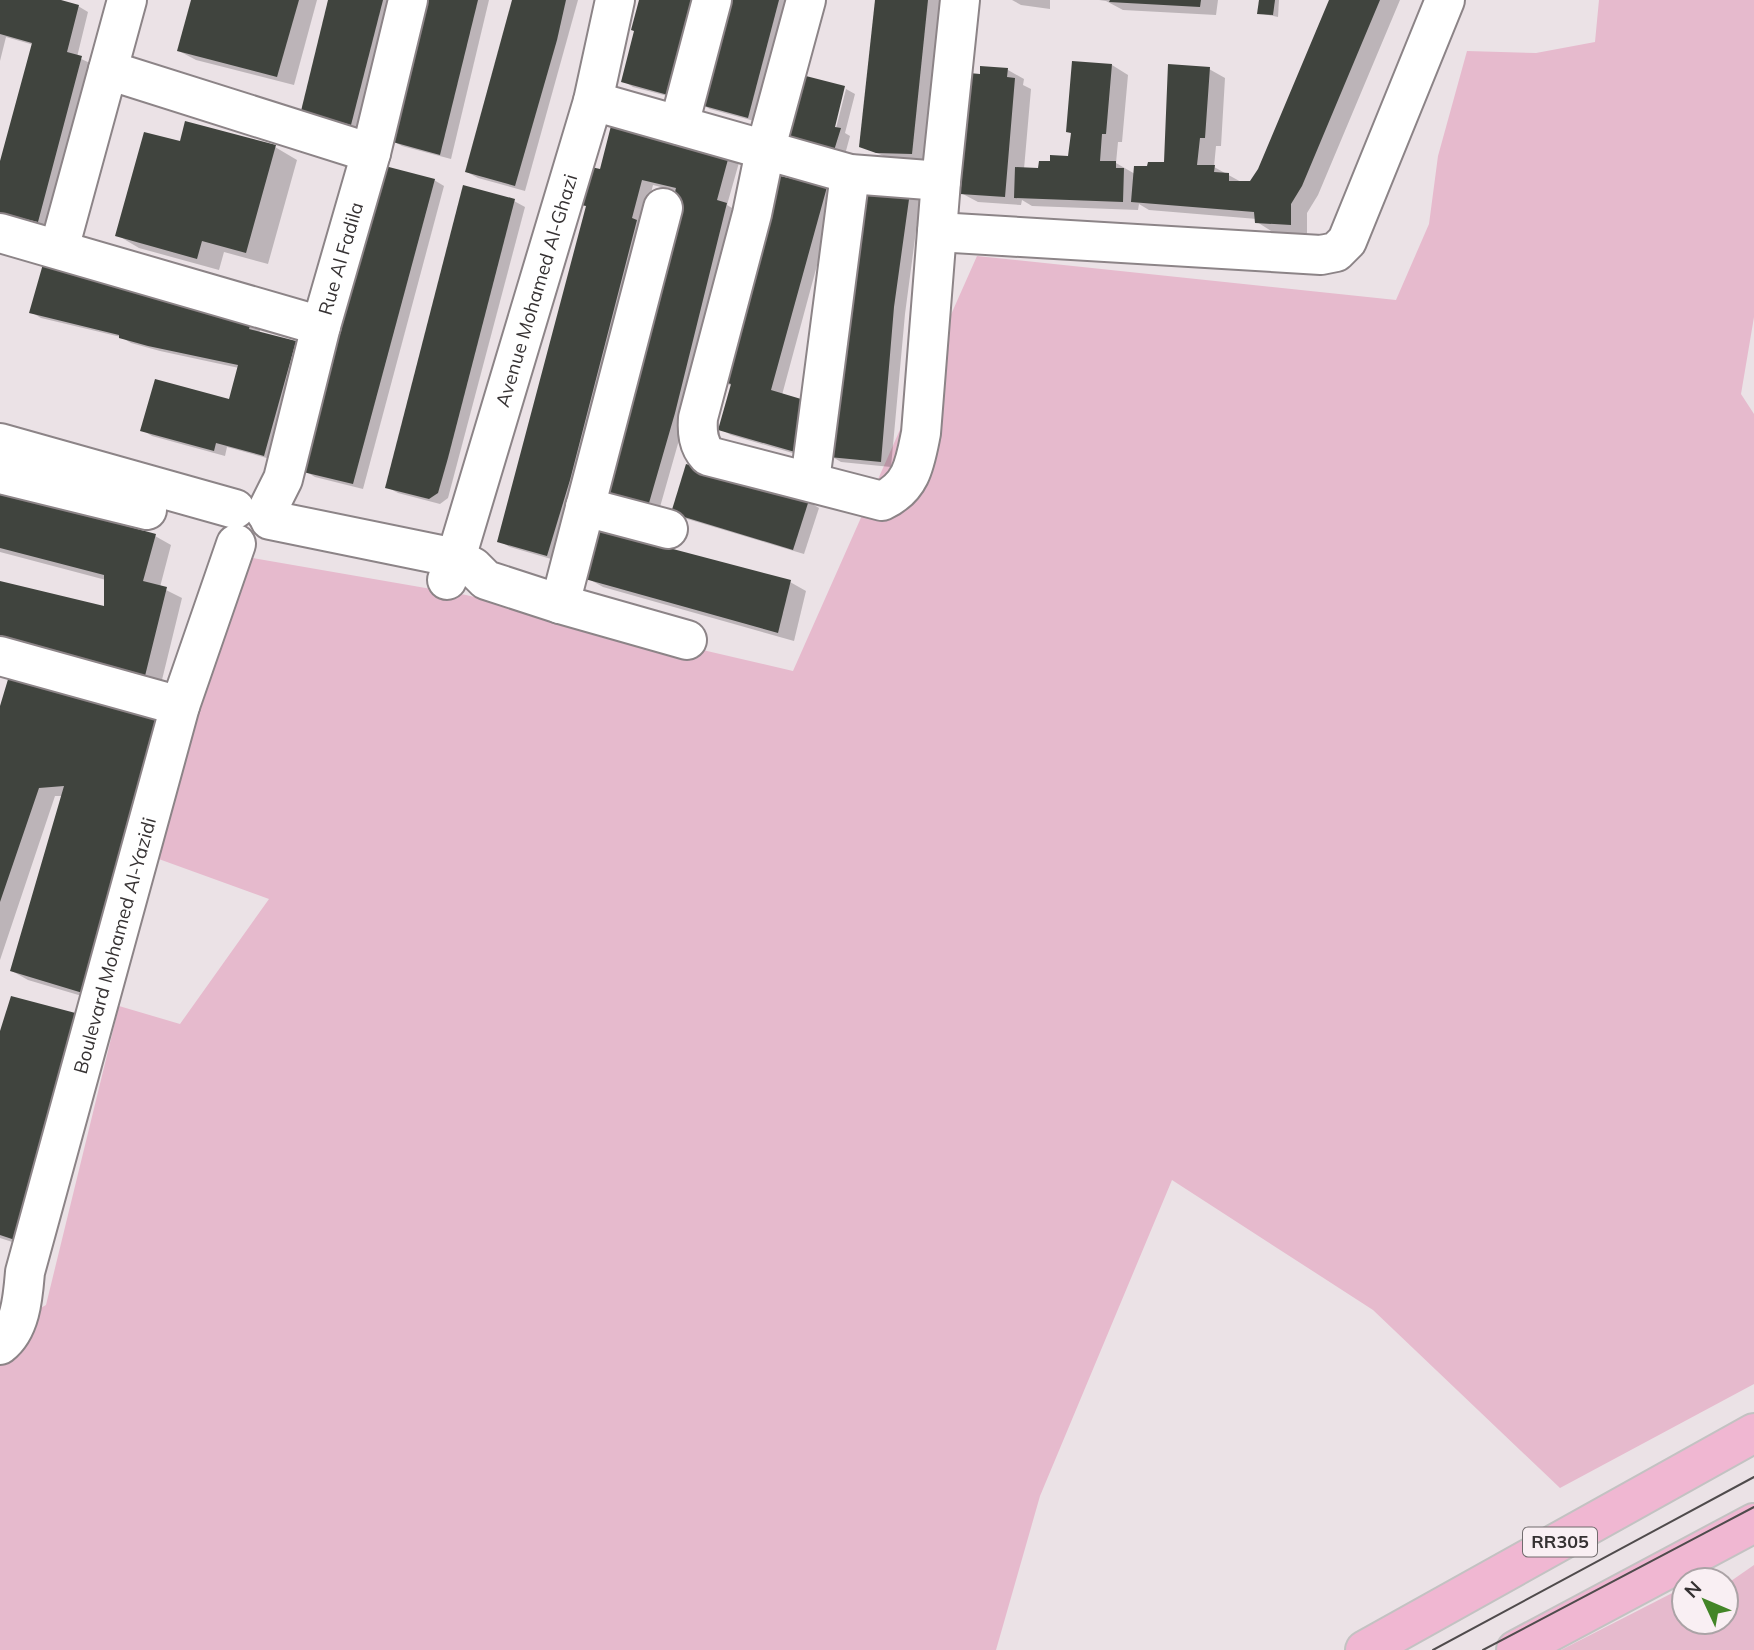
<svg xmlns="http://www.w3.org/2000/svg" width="1754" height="1650" font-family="Mulish,sans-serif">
  <rect width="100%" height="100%" fill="#ebe2e6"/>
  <g fill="#e6bacd">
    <polygon points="1599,0 1754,0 1754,317 1741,394 1754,414 1754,1384 1560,1488 1373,1310 1172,1180 1040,1496 996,1650 0,1650 0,1330 46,1305 119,1006 180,1024 269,899 156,858 230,554 466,595 793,671 977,256 1396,300 1429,224 1438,156 1467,51 1536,53 1595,42"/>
    <polygon points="1754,1565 1754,1650 1561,1650 1684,1587 1684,1622 1726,1622 1726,1580 1697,1580 1706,1575 1731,1581"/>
  </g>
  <g fill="#0003">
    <polygon points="0,0 54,0 78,6 88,12 77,57 92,64 49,227 0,215 0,169 34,45 6,37 0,61"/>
    <polygon points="193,0 317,0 294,85 196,60 179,51"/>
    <polygon points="332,0 395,0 361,129 313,116 303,110"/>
    <polygon points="427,0 489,0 451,159 402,146 391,140"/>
    <polygon points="513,0 578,0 525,191 478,178 467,172"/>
    <polygon points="641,0 679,99 633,87 623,81 636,31"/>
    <polygon points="727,0 791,0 758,122 710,109 699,103"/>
    <polygon points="878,0 940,0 923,159 888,158 861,146"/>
    <polygon points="1012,0 1050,0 1050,9 1021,5"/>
    <polygon points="1099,0 1218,0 1216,15 1123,10 1106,1"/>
    <polygon points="1260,0 1279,0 1278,17 1259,13"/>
    <polygon points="1331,0 1400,0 1318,195 1307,213 1307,234 1273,232 1257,222 1257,219 1149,210 1139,204 1138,210 1032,206 1022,200 1021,205 978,202 961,193 981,76 1008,70 1024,79 1023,85 1031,89 1024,169 1040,170 1052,163 1070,158 1112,65 1128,75 1122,142 1118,142 1116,163 1135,174 1166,164 1209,69 1225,78 1221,146 1216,146 1214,167 1243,183 1251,183 1260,170"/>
    <polygon points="846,89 855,94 845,133 850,136 843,162 795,149 831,135 834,136"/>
    <polygon points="614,124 740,159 727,205 737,211 685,419 660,507 611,495 601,489 677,191 653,185 558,561 510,547 499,541"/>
    <polygon points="181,144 275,147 297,160 268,264 224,252 219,270 139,248 117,235"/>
    <polygon points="434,180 444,186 363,489 315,477 305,471"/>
    <polygon points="826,189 836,195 782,395 806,457 731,435 720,429 732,386 723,381"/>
    <polygon points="921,193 905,314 891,467 841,462 831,456 856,211"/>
    <polygon points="514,201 525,207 448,498 440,504 398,493 387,487"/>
    <polygon points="44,267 261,327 259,334 296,342 306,348 274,460 227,447 225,456 152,436 142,430 230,402 239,368 160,351 131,343 121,337 41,318 31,312"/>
    <polygon points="0,493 155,536 171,545 160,587 182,598 161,684 0,639 0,583 106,609 106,580 0,552"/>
    <polygon points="809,502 819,508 804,554 684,518 673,512"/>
    <polygon points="587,578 790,582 806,591 794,641 603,587"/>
    <polygon points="0,713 162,721 102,1002 28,980 12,971 63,796 55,796 0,960"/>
    <polygon points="0,1037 37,1250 0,1238"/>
  </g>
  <g fill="#40443e">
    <polygon points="0,0 61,0 79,5 67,52 82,56 38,222 0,213 0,161 32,43 0,34"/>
    <polygon points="191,0 299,0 277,77 177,51"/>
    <polygon points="328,0 383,0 351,125 301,111"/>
    <polygon points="425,0 478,0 440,155 389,141"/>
    <polygon points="512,0 566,0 557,40 515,186 465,172"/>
    <polygon points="639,0 694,0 668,95 621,82 634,31 631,30"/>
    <polygon points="725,0 779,0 748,118 697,104"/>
    <polygon points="875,0 928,0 912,154 876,153 859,147"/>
    <polygon points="1110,0 1201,0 1200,7 1109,2"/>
    <polygon points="1259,0 1275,0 1273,15 1257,14"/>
    <polygon points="1329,0 1380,0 1302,186 1291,204 1291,225 1255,223 1254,212 1131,202 1134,166 1147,166 1148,162 1164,162 1168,64 1210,67 1205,138 1200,138 1197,165 1215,165 1214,172 1229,173 1229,181 1250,181 1258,169"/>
    <polygon points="1072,61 1112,64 1106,134 1102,134 1100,161 1116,161 1116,168 1124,168 1123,202 1014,198 1015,167 1038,168 1039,161 1050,161 1050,155 1068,156 1071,133 1066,132"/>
    <polygon points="980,66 1008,68 1007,77 1015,78 1005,197 960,194 969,73 980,74"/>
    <polygon points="802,75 845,86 835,127 841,128 832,157 783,144"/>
    <polygon points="185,121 276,145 246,253 202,241 197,259 115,236 144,132 180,141"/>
    <polygon points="612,122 730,152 717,200 727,203 675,413 649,503 599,490 676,188 642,180 632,218 637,220 570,480 547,556 497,542 586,206 581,205 591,167 600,169"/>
    <polygon points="385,166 435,179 353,484 303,472"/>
    <polygon points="776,175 827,187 771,390 811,402 795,452 718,430 731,384 721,381"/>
    <polygon points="861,180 911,185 894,307 881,462 829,457"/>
    <polygon points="463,185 515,199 448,458 438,493 429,499 385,488"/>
    <polygon points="43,264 252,319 249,329 296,341 264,456 216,443 214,451 140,431 155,379 229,399 238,365 148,346 119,338 119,335 29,313"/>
    <polygon points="686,464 809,500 793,550 671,513"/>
    <polygon points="0,492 156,534 143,581 167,587 145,676 0,635 0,581 104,606 104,575 0,548"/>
    <polygon points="597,529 791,580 778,633 585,579"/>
    <polygon points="9,676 162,720 86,994 10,971 64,786 39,788 0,902 0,706"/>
    <polygon points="11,996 83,1015 21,1242 0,1235 0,1031"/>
  </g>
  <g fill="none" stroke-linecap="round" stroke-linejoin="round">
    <g stroke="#8c8487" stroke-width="42">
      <g id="minor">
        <path d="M806 0 765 151 752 214 698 418C697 432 698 445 708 456L882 501C912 487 915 463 921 433L941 181 960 0"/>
        <polyline points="108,70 371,153"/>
        <polyline points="593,101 850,174 941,181"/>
        <polyline points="679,125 712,0"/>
        <polyline points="937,232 1321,255 1336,252 1347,241 1445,0"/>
        <polyline points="0,233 321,326"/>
        <polyline points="59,249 127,0"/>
        <polyline points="0,443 235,509"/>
        <polyline points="0,474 147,510"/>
        <polyline points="810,481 850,174"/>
        <polyline points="585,507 668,529"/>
        <path id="s1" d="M266 513 283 479 321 326 371 153 408 0"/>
        <polyline points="270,520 456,558 473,567 486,580 560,604 687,640"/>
        <path id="s2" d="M447 580 456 558 593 101 615 0"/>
        <polyline points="560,604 663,208"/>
        <polyline points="0,656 180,706"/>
        <path id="s3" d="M0 1345C21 1329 23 1296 25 1272L180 706 236 544"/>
      </g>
    </g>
    <g stroke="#c3c2c2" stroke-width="42">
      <g id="major">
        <polyline points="1365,1650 1754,1433"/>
        <polyline points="1516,1650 1754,1523"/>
      </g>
    </g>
    <use href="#minor" stroke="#fff" stroke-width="38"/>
    <use href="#major" stroke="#f0b7d2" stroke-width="38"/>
    <g stroke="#4f4b4c" stroke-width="2">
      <polyline points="1433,1650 1754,1477"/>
      <polyline points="1483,1650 1754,1507"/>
    </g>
  </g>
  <g text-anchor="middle" stroke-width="7" stroke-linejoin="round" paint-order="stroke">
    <rect fill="#f9eff3" stroke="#706b6d" stroke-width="2" x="1523" y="1527.5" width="74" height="29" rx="5"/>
    <g font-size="18" font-weight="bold" fill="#363233">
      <text x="1560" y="1548">RR305</text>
    </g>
    <g font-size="19" fill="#363233" stroke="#f9eff3">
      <text dy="7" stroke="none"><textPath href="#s1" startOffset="266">Rue Al Fadila</textPath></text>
      <text dy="7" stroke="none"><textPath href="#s2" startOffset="303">Avenue Mohamed Al-Ghazi</textPath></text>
      <text dy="7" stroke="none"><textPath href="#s3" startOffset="418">Boulevard Mohamed Al-Yazidi</textPath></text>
    </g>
  </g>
  <g transform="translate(1705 1601) rotate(314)"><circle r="33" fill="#f9eff3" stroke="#aba3a6" stroke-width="2"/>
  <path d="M0-5L12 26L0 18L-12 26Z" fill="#438527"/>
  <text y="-10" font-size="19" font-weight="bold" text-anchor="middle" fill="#363233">N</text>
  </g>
</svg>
